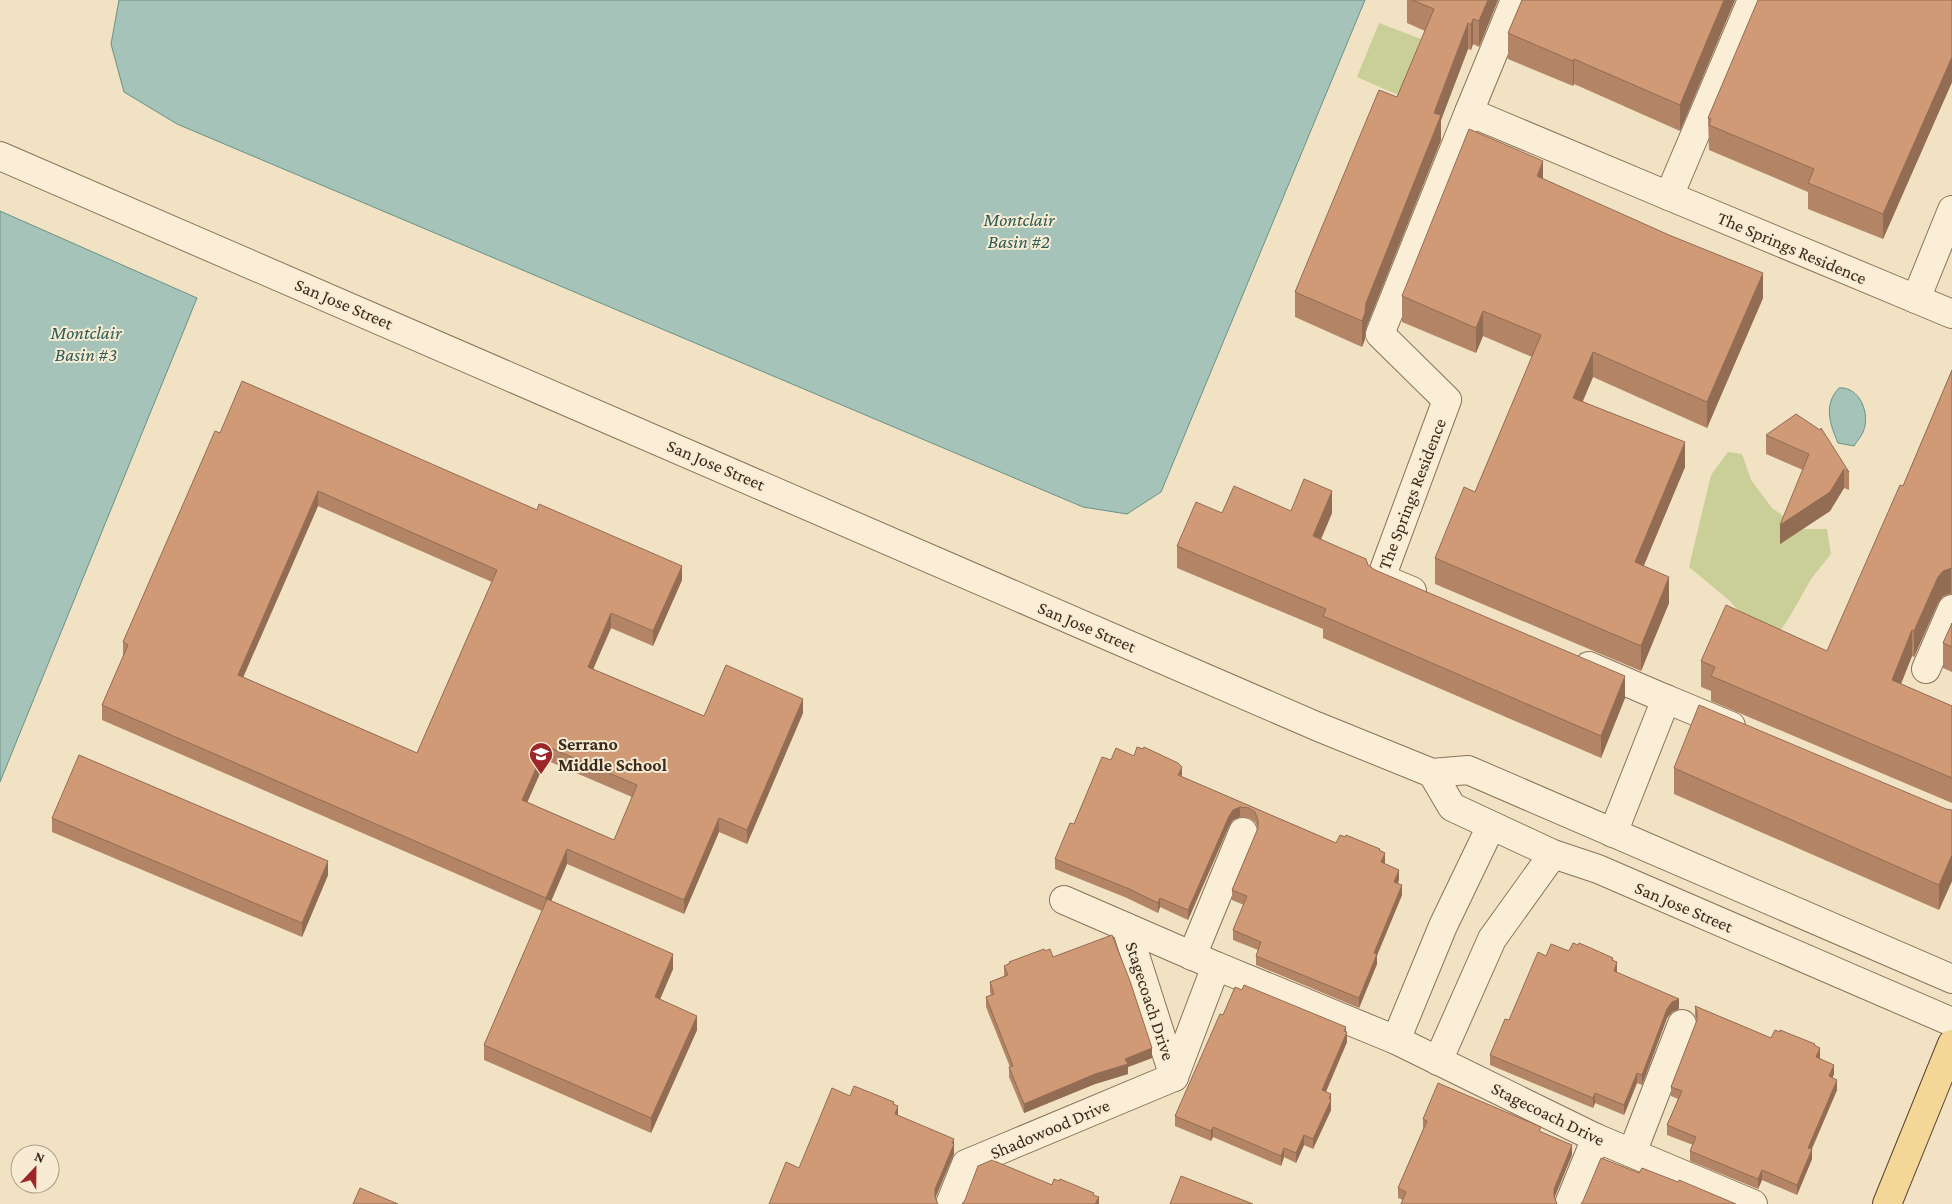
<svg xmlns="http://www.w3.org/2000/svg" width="1952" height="1204" font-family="'Crimson Pro',serif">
  <rect width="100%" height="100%" fill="#f0e2c3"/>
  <g fill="#c9cf96">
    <polygon points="1379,23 1421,39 1398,95 1357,77"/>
    <polygon points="1728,452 1742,454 1751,480 1772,508 1802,529 1827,529 1831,554 1811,579 1789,618 1776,637 1754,629 1730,601 1689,567 1711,475"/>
  </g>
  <g fill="#a5c3b9" stroke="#6b9187">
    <polygon points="119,0 1365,0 1161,492 1127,514 1083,507 177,124 124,92 111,44"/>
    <polygon points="0,211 197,298 0,782"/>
    <path d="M1839 388C1860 386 1871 415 1863 432 1861 437 1857 441 1854 446L1838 443C1830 424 1823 405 1839 388Z"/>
  </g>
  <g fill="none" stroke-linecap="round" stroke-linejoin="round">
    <g stroke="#8b7259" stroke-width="30">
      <g id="street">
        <polyline points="1515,0 1469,112 1669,196"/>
        <polyline points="1752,0 1669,196 1916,299"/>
        <polyline points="0,156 1316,726 1432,773 1468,770 1952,979"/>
        <polyline points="1952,210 1916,299 1952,314"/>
        <polyline points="1412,591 1381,578 1447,400 1380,334 1469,112"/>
        <polyline points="1589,666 1666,699"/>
        <polyline points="1926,669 1952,609"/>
        <polyline points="1432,773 1452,807 1553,854 1598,869 1952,1022"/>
        <polyline points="1613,833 1666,699 1731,726"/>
        <polyline points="1064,900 1216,966"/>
        <polyline points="1126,927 1174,1077"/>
        <polyline points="1192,956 1243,832"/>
        <polyline points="1396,1040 1443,926 1491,826"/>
        <polyline points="1438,1061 1492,939 1553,854"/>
        <polyline points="1174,1077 1216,966 1396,1040 1596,1138 1753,1204"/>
        <polyline points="1632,1153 1682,1024"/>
        <polyline points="950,1204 966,1164 1174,1077"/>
        <polyline points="1569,1204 1596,1138"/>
      </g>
    </g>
    <g stroke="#59412d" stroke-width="30">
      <polyline id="primary" points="1887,1204 1952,1044"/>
    </g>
    <use href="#street" stroke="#faefd6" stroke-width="28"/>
    <use href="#primary" stroke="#f5d699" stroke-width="28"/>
  </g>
  <g fill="#b38466" fill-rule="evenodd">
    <polygon points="1407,0 1498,0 1479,47 1473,44 1471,50 1468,49 1441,120 1441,140 1366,328 1365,339 1362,347 1295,317 1295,292 1397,97 1425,31 1407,23"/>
    <polygon points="1522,0 1735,0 1680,131 1574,84 1573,86 1508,59 1508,33"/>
    <polygon points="1952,0 1952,82 1883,239 1808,209 1808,192 1709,150 1708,118"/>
    <polygon points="1543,179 1763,298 1707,428 1593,377 1583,401 1685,467 1643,566 1669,603 1641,671 1435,584 1435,558 1475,492 1532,357 1483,336 1476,353 1402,322 1402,296"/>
    <polygon points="1952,370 1952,594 1943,596 1938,603 1914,657 1912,656 1901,684 1952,706 1952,803 1711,701 1711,691 1701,687 1701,661 1827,651 1903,486"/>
    <path d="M220 433 682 580 653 646 611 628 593 669 704 716 803 713 747 844 719 832 684 914 567 864 551 901 673 969 660 999 697 1030 651 1133 484 1060V1045L542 911 102 720V705L123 657V642ZM318 506 492 582 417 753 243 677ZM546 760 632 797 614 840 527 802Z"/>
    <polygon points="1766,435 1849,472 1849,490 1844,488 1830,511 1780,544 1803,470 1766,454"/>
    <polygon points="1291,511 1332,513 1321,539 1368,565 1375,570 1625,698 1601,758 1323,638 1323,629 1177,568 1177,546 1222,513"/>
    <polygon points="1952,623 1952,672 1943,668 1943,643"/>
    <polygon points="1134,756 1336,843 1380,851 1385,863 1385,864 1399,880 1398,883 1402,895 1377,954 1377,964 1359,1008 1256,965 1256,956 1258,950 1233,940 1233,930 1244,905 1232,900 1232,890 1258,828 1255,822 1249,818 1240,817 1233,820 1229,826 1188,920 1160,907 1158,913 1127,898 1055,869 1055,859 1074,824 1111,760"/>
    <polygon points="1674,768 1952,810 1952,881 1939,910 1674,794"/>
    <polygon points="52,818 328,875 302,937 52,832"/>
    <polygon points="1045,951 1053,957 1152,1058 1128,1067 1128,1074 1095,1084 1024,1113 1009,1077 1009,1067 1010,1067 986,1007 986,997 991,995 990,992 990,982 1004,976 1004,966 1009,964 1009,962"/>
    <polygon points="1546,956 1613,961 1617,972 1679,1009 1672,1012 1667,1018 1642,1085 1637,1083 1624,1115 1595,1103 1593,1108 1490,1065 1490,1055"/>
    <polygon points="1695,1006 1771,1038 1815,1046 1820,1057 1820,1058 1834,1074 1832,1078 1837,1090 1812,1149 1812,1159 1797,1195 1762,1180 1758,1189 1690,1161 1690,1151 1693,1145 1667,1135 1667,1125 1678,1099 1671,1096 1671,1087 1697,1020 1695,1016"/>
    <polygon points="1223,1015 1346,1032 1347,1042 1326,1092 1331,1094 1331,1110 1313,1149 1304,1145 1296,1163 1284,1157 1281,1166 1213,1137 1211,1141 1175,1126 1175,1116"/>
    <polygon points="1423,1119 1541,1132 1572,1155 1403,1200 1398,1198 1398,1188 1423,1129"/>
  </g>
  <g fill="#926c53">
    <polygon points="1488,0 1498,0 1479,47 1479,21"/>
    <polygon points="1724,0 1735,0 1680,131 1680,105"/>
    <polygon points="1473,19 1473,44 1471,50 1471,25"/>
    <polygon points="1468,23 1468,49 1441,120 1441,140 1366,328 1365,339 1362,347 1362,321 1366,303 1434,113"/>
    <polygon points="1952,57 1952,82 1883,239 1883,214"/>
    <polygon points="1574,59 1574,84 1573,86 1573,61"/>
    <polygon points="1543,161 1543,187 1537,176"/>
    <polygon points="1763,273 1763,298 1707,428 1707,402"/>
    <polygon points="1483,311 1483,336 1476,353 1476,328"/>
    <polygon points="1593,352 1593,377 1573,423 1573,398"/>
    <polygon points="1685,442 1685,467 1635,587 1635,562"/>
    <polygon points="1844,469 1844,488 1830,511 1780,544 1780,525"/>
    <polygon points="318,491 318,506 238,689 238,675"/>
    <polygon points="1332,491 1332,513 1313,558 1313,536"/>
    <polygon points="682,566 682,580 653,646 653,631"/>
    <polygon points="1951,568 1951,593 1943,596 1938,603 1914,657 1914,631 1938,577 1943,571"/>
    <polygon points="1669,577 1669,603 1641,671 1641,646"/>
    <polygon points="611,613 611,628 588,681 588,667"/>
    <polygon points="1912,630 1912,656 1892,706 1892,680"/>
    <polygon points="1625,676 1625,698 1601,758 1601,736"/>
    <polygon points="803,699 803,713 747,844 747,830"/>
    <polygon points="546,746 546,760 522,814 522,800"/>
    <polygon points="1182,767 1182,776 1178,775"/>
    <polygon points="1240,807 1240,817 1233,820 1229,826 1188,920 1188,910 1229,816 1233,810"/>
    <polygon points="719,818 719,832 684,914 684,900"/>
    <polygon points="567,849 567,864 546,913 546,898"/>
    <polygon points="1385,853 1385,863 1381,872 1381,862"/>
    <polygon points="1952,855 1952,881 1939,910 1939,885"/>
    <polygon points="328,861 328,875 302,937 302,923"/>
    <polygon points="1399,870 1399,880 1394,891 1394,882"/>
    <polygon points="1402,885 1402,895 1374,963 1374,953"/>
    <polygon points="1160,898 1160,907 1158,913 1158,903"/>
    <polygon points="673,954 673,969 655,1011 655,997"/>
    <polygon points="1377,954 1377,964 1359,1008 1359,998"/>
    <polygon points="1617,962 1617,972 1614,971"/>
    <polygon points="1679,999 1679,1009 1672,1012 1667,1018 1642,1085 1642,1075 1667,1009 1672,1002"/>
    <polygon points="697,1016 697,1030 651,1133 651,1118"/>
    <polygon points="1346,1027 1346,1035 1347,1032 1347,1042 1322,1100 1322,1090"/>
    <polygon points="1152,1048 1152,1058 1128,1067 1128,1074 1095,1084 1024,1113 1024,1104 1125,1059"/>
    <polygon points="1820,1048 1820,1057 1816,1067 1816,1057"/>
    <polygon points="1834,1065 1834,1074 1829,1086 1829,1076"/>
    <polygon points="1637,1073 1637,1083 1624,1115 1624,1105"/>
    <polygon points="1837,1080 1837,1090 1808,1157 1808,1148"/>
    <polygon points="1595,1093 1595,1103 1593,1108 1593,1098"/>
    <polygon points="1331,1094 1331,1110 1313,1149 1313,1139"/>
    <polygon points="898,1106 898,1116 895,1114"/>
    <polygon points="1213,1127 1213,1137 1211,1141 1211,1131"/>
    <polygon points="1304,1135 1304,1145 1296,1163 1296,1153"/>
    <polygon points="954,1139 954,1154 935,1199 935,1204 935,1189"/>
    <polygon points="1572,1145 1572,1155 1554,1199 1554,1189"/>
    <polygon points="1284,1148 1284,1157 1281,1166 1281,1156"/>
    <polygon points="1812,1149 1812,1159 1797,1195 1797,1185"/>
    <polygon points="1762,1170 1762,1180 1758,1189 1758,1179"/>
    <polygon points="1099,1197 1099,1204 1095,1204"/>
  </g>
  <g fill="#d09a77" stroke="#926c53" fill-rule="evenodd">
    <polygon points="1412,0 1488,0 1479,21 1473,19 1471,25 1468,23 1434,113 1441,115 1366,303 1365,313 1362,321 1295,292 1379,90 1397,97 1434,9"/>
    <polygon points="1522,0 1724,0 1680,105 1574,59 1573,61 1508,33"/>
    <polygon points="1758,0 1952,0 1952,57 1883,214 1808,183 1814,169 1709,125 1711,119 1708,118"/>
    <polygon points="1469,129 1543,161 1537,176 1669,235 1763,273 1707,402 1593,352 1573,398 1685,442 1635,562 1669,577 1641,646 1435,558 1464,487 1475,492 1541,335 1483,311 1476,328 1402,296"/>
    <polygon points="1952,370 1952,568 1943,571 1938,577 1914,631 1912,630 1892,680 1952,706 1952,778 1711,676 1715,667 1701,661 1726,605 1827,651 1900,485 1903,486"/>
    <path d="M242 381 537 510 539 504 682 566 653 631 611 613 588 667 704 716 726 665 803 699 747 830 719 818 684 900 567 849 546 898 102 705 128 645 123 642 215 431 220 433ZM318 491 497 570 417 753 238 675ZM546 746 637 785 614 840 522 800Z"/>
    <polygon points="1796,414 1820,430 1821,428 1849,472 1844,469 1830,492 1780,525 1809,454 1766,435"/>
    <polygon points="1304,479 1332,491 1313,536 1366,559 1368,565 1375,570 1625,676 1601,736 1323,616 1326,609 1177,546 1196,502 1222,513 1234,486 1291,511"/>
    <polygon points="1952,623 1952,647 1943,643"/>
    <polygon points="1699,705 1946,809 1952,810 1952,855 1939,885 1674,768"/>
    <polygon points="1137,747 1143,749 1144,747 1178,763 1182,767 1178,775 1336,843 1340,835 1345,837 1346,835 1380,849 1379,850 1385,853 1381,862 1399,870 1394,882 1402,885 1374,953 1377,954 1359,998 1256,956 1261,942 1233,930 1247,896 1232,890 1258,828 1258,820 1255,812 1249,808 1240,807 1233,810 1229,816 1188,910 1160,898 1158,903 1127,888 1055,859 1070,823 1074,824 1102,757 1111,760 1116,748 1134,756"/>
    <polygon points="79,755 328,861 302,923 52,818"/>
    <polygon points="547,899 673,954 655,997 697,1016 651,1118 484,1045"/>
    <polygon points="1112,935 1130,981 1152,1048 1125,1059 1128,1064 1095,1074 1024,1104 1009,1067 1013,1066 986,997 994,994 990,982 1008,975 1004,966 1010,963 1009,962 1044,949 1045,951 1050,949 1053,957"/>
    <polygon points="1573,943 1578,945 1579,943 1593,949 1613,958 1612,960 1617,962 1614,971 1679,999 1672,1002 1667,1009 1642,1075 1637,1073 1624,1105 1595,1093 1593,1098 1490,1055 1505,1019 1509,1020 1538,952 1546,956 1551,944 1569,951"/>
    <polygon points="1244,985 1346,1027 1344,1031 1347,1032 1322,1090 1331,1094 1329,1098 1331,1100 1313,1139 1304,1135 1296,1153 1284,1148 1281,1156 1213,1127 1211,1131 1175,1116 1220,1014 1223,1015 1235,987 1242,990"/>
    <polygon points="1695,1006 1771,1038 1775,1030 1780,1032 1780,1030 1815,1044 1814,1045 1820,1048 1816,1057 1834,1065 1829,1076 1837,1080 1808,1148 1812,1149 1797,1185 1762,1170 1758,1179 1690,1151 1696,1137 1667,1125 1682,1091 1671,1087 1697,1020 1697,1012"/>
    <polygon points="1438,1083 1541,1127 1539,1131 1572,1145 1554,1189 1554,1196 1557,1204 1401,1204 1406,1192 1398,1188 1427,1121 1423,1119"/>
    <polygon points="854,1086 894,1102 893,1104 898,1106 895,1114 954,1139 952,1143 954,1144 935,1189 935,1197 938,1204 769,1204 786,1162 799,1168 832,1088 850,1096"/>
    <polygon points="1601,1158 1639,1173 1642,1168 1678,1182 1679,1180 1736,1204 1581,1204 1583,1201"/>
    <polygon points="992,1160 1052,1185 1054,1179 1059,1181 1060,1179 1094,1193 1093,1195 1099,1197 1095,1204 962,1204 965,1200 978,1166"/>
    <polygon points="1181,1176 1253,1204 1170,1204"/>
    <polygon points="360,1188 398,1204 353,1204"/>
  </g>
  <defs>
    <g id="school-pin" transform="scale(1.25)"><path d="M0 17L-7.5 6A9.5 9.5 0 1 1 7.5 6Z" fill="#9d2629" stroke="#f7ecd3"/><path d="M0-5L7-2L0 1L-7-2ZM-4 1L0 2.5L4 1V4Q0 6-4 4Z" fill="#fff"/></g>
  </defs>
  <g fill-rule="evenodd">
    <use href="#school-pin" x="541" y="754"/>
  </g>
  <g text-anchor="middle" stroke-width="4" stroke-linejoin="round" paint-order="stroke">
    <g font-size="18" fill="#3a2b1d" stroke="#f7ecd3">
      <text transform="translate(1792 248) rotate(23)" y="6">The Springs Residence</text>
      <text transform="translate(344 304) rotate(23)" y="6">San Jose Street</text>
      <text transform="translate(716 465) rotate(23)" y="6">San Jose Street</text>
      <text transform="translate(1412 494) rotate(-69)" y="6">The Springs Residence</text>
      <text transform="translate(1087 627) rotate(23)" y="6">San Jose Street</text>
      <text transform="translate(1684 907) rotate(23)" y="6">San Jose Street</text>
      <text transform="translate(1150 1001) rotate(72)" y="6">Stagecoach Drive</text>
      <text transform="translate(1548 1114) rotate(26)" y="6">Stagecoach Drive</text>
      <text transform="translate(1050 1129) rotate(-23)" y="6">Shadowood Drive</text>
    </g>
    <g font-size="18" font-weight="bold" fill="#3a2b1d" stroke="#f7ecd3" text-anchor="start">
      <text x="558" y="750">Serrano<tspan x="558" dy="21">Middle School</tspan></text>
    </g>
    <g font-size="19" font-style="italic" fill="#2c5b57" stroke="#f7ecd3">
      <text x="1019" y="226">Montclair<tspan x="1019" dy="22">Basin #2</tspan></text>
      <text x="86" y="339">Montclair<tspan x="86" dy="22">Basin #3</tspan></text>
    </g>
  </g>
  <g transform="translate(35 1169) rotate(22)"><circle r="24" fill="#f7ecd3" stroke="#ab9f8a"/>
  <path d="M0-4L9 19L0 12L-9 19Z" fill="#9d2629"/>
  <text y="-8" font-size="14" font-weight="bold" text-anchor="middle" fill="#3a2b1d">N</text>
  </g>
</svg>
